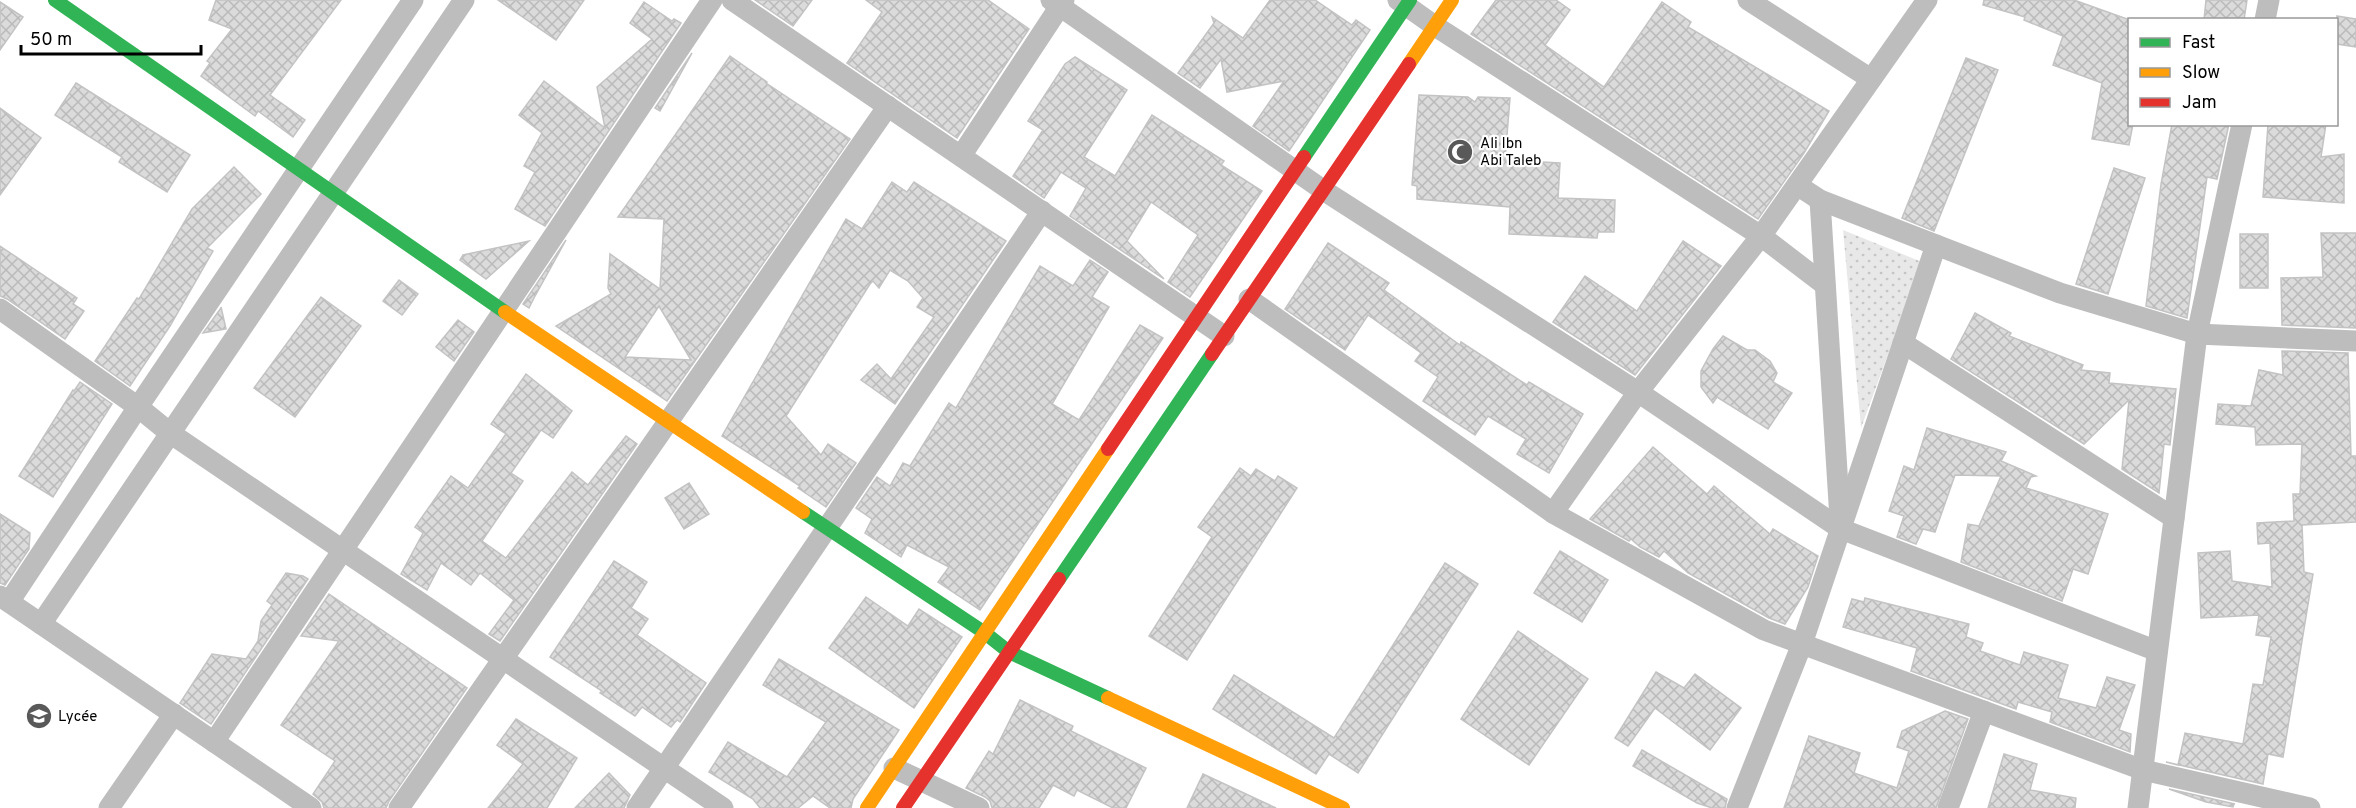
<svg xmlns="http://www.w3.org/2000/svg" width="2356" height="808" font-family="Overpass,sans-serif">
  <defs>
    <pattern id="grass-dots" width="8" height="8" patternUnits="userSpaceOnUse" patternTransform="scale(1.5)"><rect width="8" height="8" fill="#e8e8e8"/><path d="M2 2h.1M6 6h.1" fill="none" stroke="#c5c5c5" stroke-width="1.8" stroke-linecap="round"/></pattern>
    <pattern id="building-cross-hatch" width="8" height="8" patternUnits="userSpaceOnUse" patternTransform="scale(1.5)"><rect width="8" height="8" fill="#dbdbdb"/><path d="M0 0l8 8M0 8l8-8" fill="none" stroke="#bababa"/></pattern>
  </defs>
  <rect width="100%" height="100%" fill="#fff"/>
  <polygon fill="url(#grass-dots)" points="1843,230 1922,262 1861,428 1861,427"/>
  <g fill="url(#building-cross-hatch)" stroke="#c3c3c3" stroke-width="1.5" fill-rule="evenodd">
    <polygon points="216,0 341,0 270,95 305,120 293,137 258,111 255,116 201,76 210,63 207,61 232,29 209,20"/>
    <polygon points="498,0 584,0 556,40"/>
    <polygon points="755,0 812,0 793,26"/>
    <polygon points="866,0 988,0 1029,29 957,138 847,63 882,12"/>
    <polygon points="1270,0 1315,0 1352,25 1356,20 1370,30 1289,151 1253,126 1284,81 1227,92 1221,59 1200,88 1178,73 1214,23 1212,17 1243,38"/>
    <polygon points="1496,0 1556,0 1570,10 1545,45 1604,87 1662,2 1691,22 1688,27 1829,111 1804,153 1758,219 1471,34"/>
    <polygon points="1984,0 2074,0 2130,20 2130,124 2133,124 2129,145 2092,139 2102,83 2053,65 2063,36 2024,20 2025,17 1983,5"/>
    <polygon points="2206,0 2247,0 2244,20 2204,20"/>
    <polygon points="0,2 23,17 0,50"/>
    <polygon points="644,2 672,21 674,19 681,23 545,226 515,209 535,172 524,166 542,133 519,115 544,81 605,128 597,87 652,39 630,23"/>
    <polygon points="2337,16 2356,19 2356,47 2337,44"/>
    <polygon points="692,53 660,111 655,108"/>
    <path d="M730 56 767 82 766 83 850 139 667 401 556 326 611 294 608 288 610 254 660 289 664 219 618 217ZM659 306 691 360 625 357Z"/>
    <polygon points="1075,57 1127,90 1084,157 1115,176 1152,115 1224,161 1221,165 1262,191 1190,297 1168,282 1198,235 1151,202 1127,241 1164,279 1070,216 1086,188 1061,172 1044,198 1013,176 1043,130 1028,121 1065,64"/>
    <polygon points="1966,58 1998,70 1934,231 1902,218"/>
    <polygon points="76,83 190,155 167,192 119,162 122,157 55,115"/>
    <polygon points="1419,95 1468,97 1475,102 1478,97 1510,98 1505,160 1560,163 1558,198 1615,200 1614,232 1598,232 1597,238 1509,234 1510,207 1417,199 1417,186 1412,185"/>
    <polygon points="0,108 41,138 0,195"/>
    <polygon points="2172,124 2229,124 2217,179 2207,177 2187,318 2146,306 2161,184"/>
    <polygon points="2268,124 2326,124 2321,157 2344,154 2344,203 2263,197"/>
    <polygon points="234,167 261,194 207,248 213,251 170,326 130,386 95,361 137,298 139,299 192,209"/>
    <polygon points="2114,168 2145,178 2108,294 2076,284"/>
    <polygon points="892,182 907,192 914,182 1006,241 895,404 861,380 877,364 891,379 934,317 917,307 923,298 908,281 890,270 879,288 873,281 870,284 786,416 821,455 828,444 856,463 826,507 798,488 800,486 722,436 846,219 862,229"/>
    <polygon points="2321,233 2356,233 2356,328 2282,325 2281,278 2323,277"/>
    <rect x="2240" y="234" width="28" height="54"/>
    <polygon points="566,240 534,298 529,308 523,304"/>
    <polygon points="529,241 486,279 460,260 463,255"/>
    <polygon points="1683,241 1721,266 1635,375 1553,322 1585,276 1637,311"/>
    <polygon points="1328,243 1389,283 1384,290 1460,345 1461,342 1527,385 1529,382 1583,414 1549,473 1517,454 1526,439 1488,416 1475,435 1423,401 1438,377 1415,361 1421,353 1368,315 1345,350 1285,309"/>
    <polygon points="0,246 77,298 73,304 84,311 65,339 7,299 0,296"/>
    <polygon points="1090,260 1108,272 1092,297 1109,307 1052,404 1079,420 1140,325 1163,338 980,610 938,582 949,567 907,545 901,557 865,533 872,519 856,508 877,477 890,486 903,463 910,466 949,403 956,408 1040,266 1073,286"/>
    <polygon points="399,280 418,294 402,315 383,301"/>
    <polygon points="321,297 361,326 295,417 254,388"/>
    <polygon points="221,307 226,329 203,333 221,308"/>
    <polygon points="1975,313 2011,333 2009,336 2083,365 2081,370 2110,373 2109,383 2176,389 2170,445 2164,444 2159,493 2122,469 2129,400 2084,444 1951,359"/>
    <polygon points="458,320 474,332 454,361 436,347"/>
    <polygon points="1723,336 1747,350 1755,350 1770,361 1777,373 1773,382 1792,393 1768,429 1717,397 1713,403 1701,387 1701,371 1713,349"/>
    <polygon points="2282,351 2348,353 2351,456 2356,456 2356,522 2302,525 2304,572 2313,574 2283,757 2268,754 2263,784 2166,762 2178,765 2185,733 2243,744 2253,684 2263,685 2271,637 2256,635 2259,615 2201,618 2198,553 2230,551 2232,581 2272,587 2270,543 2258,544 2257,523 2294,521 2293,494 2300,494 2302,444 2256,445 2255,427 2216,424 2218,404 2251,406 2259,370 2283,375"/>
    <polygon points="526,374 572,411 553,438 541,430 511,473 523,481 482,541 506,558 572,472 588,485 626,436 637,444 500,641 489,634 514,600 480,573 471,585 441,563 427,590 401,574 423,533 415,527 451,476 468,488 506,434 491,424"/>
    <polygon points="80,382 112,404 53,497 19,476 73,390 74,391"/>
    <polygon points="1927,428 2006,452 2001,461 2036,476 2031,477 2026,488 2108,514 2088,574 2073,569 2062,601 1961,562 1968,524 1979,526 2001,476 1955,475 1935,532 1923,529 1916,544 1897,537 1904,516 1889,511 1904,466 1914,470"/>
    <polygon points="1653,447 1707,494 1714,486 1770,534 1773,529 1818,556 1808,587 1785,624 1769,618 1688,573 1664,551 1659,557 1640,547 1631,539 1629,541 1590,519"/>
    <polygon points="1240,468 1251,476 1256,469 1275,481 1278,476 1297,488 1187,660 1149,636 1212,537 1198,527"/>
    <polygon points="689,483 709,514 684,529 665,498"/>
    <polygon points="0,514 30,533 29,549 5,585 0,583"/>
    <polygon points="1560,551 1608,580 1582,622 1534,593"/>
    <polygon points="614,561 647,582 631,608 648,619 637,635 706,683 680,722 677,720 671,727 642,707 635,716 600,693 602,691 550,657"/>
    <polygon points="1445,563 1478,584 1358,773 1329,754 1316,774 1213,709 1234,675 1334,738"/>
    <polygon points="286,573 303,576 308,579 211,724 180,703 212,654 246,659 258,641 261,621 272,605 267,601"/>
    <polygon points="329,594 467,688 389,801 386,808 324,808 322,802 313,794 335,761 281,725 339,641 301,636"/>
    <polygon points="866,597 908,626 919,609 962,637 914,708 829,648"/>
    <polygon points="1865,598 1969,624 1966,637 1983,643 1980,651 2020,665 2024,652 2068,665 2058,698 2096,708 2107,677 2135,685 2119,730 2131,734 2130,752 2050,722 2052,712 2018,702 2016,709 1911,671 1917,648 1843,627 1852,599 1864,602"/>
    <polygon points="1518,631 1588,679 1529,765 1461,719"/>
    <polygon points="779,659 899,730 853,799 851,808 830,808 813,796 798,808 760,808 753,799 709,772 728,742 787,777 826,722 763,685"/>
    <polygon points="1656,672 1684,688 1695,674 1741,708 1710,750 1655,708 1628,746 1615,738"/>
    <polygon points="1020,700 1073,726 1071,731 1146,768 1126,808 1113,808 1077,790 1074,796 1053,785 1039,808 992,808 990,801 985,797 966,788 989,751 993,754"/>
    <polygon points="1945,711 1968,719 1936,808 1784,808 1809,736 1860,753 1854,773 1897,788 1909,751 1897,747 1902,731"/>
    <polygon points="516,719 577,758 547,808 488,808 523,764 497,745"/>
    <polygon points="1642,750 1727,799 1725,808 1712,808 1697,803 1633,766"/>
    <polygon points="2004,754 2037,764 2030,790 2076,798 2075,808 1988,808"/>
    <polygon points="609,773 630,795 624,808 575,808"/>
    <polygon points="1203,774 1276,808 1187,808"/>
    <polygon points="2169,789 2235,804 2234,804 2233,807 2206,802"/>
  </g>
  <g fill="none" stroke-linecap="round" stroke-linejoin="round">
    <g stroke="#bdbdbd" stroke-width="21">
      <polyline points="732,0 1224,336"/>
      <polyline points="1051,0 1323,190 1638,392 1841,529 2157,651"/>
      <polyline points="1398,0 1435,26 1761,236 1825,285"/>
      <polyline points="1748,0 1871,79"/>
      <polyline points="2265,20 2269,0"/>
      <polyline points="961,156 1064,0"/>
      <polyline points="1797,185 1820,200 2060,293 2197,334 2356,341"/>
      <polyline points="1820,200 1840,519"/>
      <polyline points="1249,299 1553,513 1764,630 2143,770 2310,808"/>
      <polyline points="0,309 138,407 170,433 723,808"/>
      <polyline points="1903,343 2174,518"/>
      <polyline points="1553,513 1638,392 1761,236 1927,0"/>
      <polyline points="0,596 311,808"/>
      <polyline points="9,602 138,407 413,0"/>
      <polyline points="41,624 464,0"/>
      <polyline points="214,742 712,0"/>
      <polyline points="894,768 979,808"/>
      <polyline points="109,808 174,714"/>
      <polyline points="399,808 888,106"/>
      <polyline points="637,808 1042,211"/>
      <polyline points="1737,808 1802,644 1936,245"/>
      <polyline points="1948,808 1984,711"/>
      <polyline points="2138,808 2197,334 2242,124"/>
    </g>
    <g stroke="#30b455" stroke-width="14">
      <polyline points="55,0 505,312"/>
      <polyline points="1304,157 1410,0"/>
      <polyline points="803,512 985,633 1009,652 1108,698"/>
      <polyline points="1059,579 1212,354"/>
    </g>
    <g stroke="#ff9f0a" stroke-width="14">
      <polyline points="1409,64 1452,0"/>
      <polyline points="505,312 803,512"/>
      <polyline points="1108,698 1343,808"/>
      <polyline points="867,808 1108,449"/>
    </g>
    <g stroke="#e5322d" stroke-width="14">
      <polyline points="1212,354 1409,64"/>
      <polyline points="1108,449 1304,157"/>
      <polyline points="903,808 1059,579"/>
    </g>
  </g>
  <defs>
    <g id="mosque-disc" transform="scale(1.35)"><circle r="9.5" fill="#595959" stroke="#fff"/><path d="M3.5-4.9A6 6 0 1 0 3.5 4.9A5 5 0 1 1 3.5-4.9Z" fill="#fff"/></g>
    <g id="school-disc" transform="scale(1.35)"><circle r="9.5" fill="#595959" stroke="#fff"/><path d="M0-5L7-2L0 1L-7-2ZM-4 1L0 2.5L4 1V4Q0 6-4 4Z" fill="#fff"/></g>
  </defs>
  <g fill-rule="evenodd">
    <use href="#mosque-disc" x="1460" y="152"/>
    <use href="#school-disc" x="39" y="716"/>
  </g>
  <g text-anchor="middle" stroke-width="4.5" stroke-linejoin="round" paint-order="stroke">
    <g font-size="15" fill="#000" stroke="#fff" text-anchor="start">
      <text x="1480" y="148">Ali Ibn<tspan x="1480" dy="17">Abi Taleb</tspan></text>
      <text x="58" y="721">Lycée</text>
    </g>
  </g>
  <rect x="2128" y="18" width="210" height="108" fill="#ffffff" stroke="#999999" stroke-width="1.5"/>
  <rect x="2140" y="38" width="30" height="9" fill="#30b455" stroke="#999999" stroke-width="1.5"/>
  <text x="2182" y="48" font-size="18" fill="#000000">Fast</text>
  <rect x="2140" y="68" width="30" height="9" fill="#ff9f0a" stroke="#999999" stroke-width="1.5"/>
  <text x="2182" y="78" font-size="18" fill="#000000">Slow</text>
  <rect x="2140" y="98" width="30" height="9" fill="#e5322d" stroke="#999999" stroke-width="1.5"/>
  <text x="2182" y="108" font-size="18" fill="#000000">Jam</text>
  <path d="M21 45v9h180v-9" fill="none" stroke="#000000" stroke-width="3"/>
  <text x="30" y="45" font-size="18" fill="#000000" stroke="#ffffff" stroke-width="4.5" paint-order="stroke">50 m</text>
</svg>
